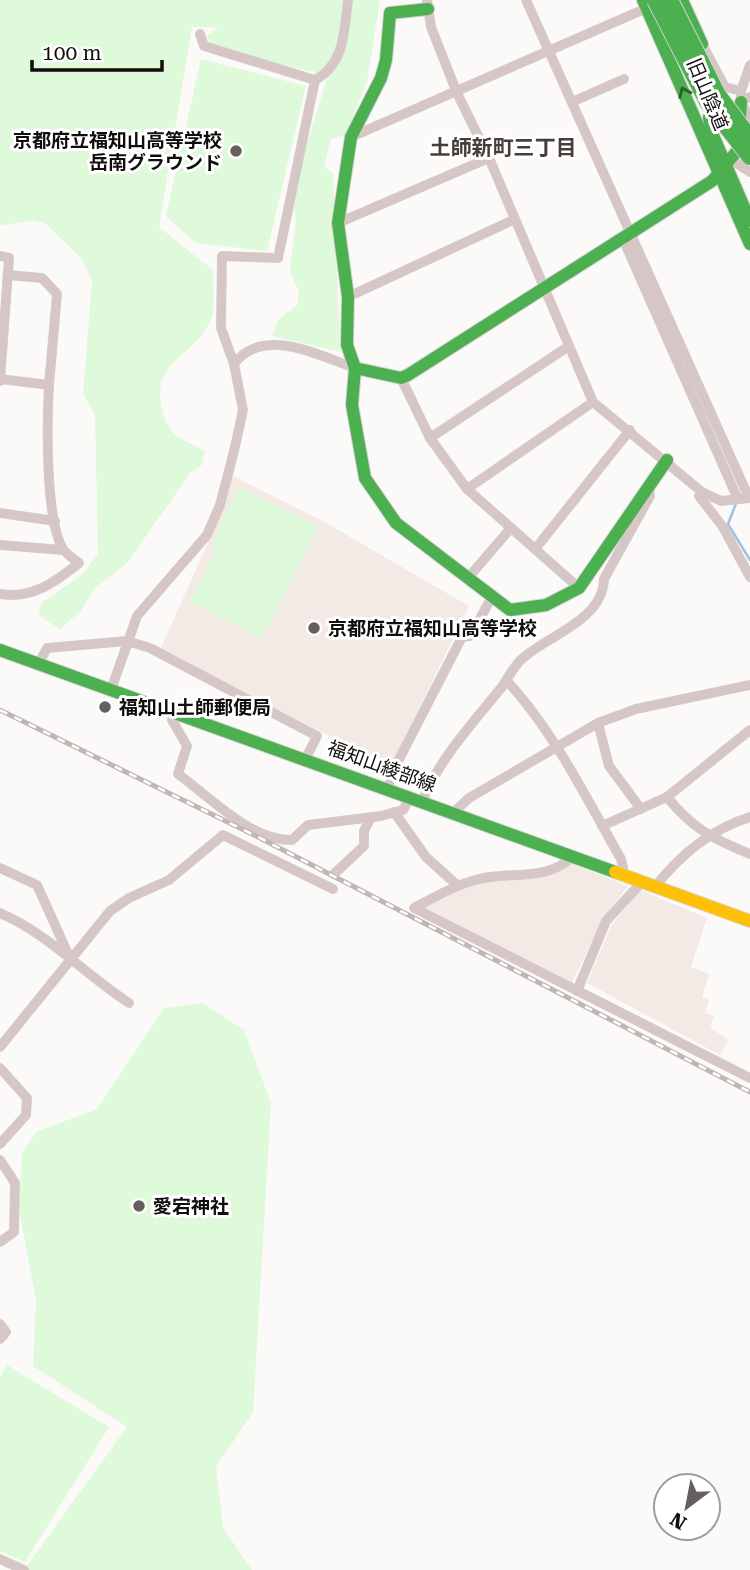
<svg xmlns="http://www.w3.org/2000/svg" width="750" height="1570" font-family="'Roboto Serif','Noto Sans JP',serif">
  <rect width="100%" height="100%" fill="#fcfaf8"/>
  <g fill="#f4eae5">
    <polygon points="233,476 321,520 469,606 391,767 160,650 212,533"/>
    <polygon points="570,863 628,886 605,916 572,982 423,910 425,905 454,884 540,873"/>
    <polygon points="640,890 707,918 691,967 709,974 702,997 709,1000 705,1013 714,1016 710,1028 729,1040 720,1055 587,983 611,926"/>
  </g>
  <g fill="#dff9db">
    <path d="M0 0H380L367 81 346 135 331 139 324 167 333 173 340 352 272 336 278 320 297 305 299 293 290 270 296 219 292 193 328 75 211 49 207 35 219 28 192 27 159 227 213 270C212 284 216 306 211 319 197 355 153 361 161 403 166 436 178 437 205 451L202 465 191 472 127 563 95 588 81 611 60 629 39 616 41 603 83 574 98 554 95 415 83 393 92 282 83 260 46 224 33 220 0 226Z"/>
    <polygon points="201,59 306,86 267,251 195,243 166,216"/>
    <polygon points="239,487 318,526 262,638 190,602 217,548 211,544"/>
    <polygon points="202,1003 244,1030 271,1103 253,1413 216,1466 223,1528 252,1570 24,1570 127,1427 33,1366 36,1301 19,1209 22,1153 36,1132 97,1109 164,1008"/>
    <polygon points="7,1365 109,1427 25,1562 0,1551 0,1378"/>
  </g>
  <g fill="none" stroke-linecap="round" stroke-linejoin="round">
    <g stroke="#a0c0e4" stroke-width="2.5">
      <polyline points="634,251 739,495"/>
      <polyline points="737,501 728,524 750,560"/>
    </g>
    <g stroke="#d5d4d3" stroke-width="10">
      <g id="street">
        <polyline points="427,0 431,27 457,93 489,158 593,402 702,492 721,501 750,498"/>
        <polyline points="526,0 749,498"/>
        <polyline points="200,34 204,46 315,80"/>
        <polyline points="702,44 725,87 741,91"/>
        <polyline points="750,65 741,91 741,102 750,97"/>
        <polyline points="572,102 624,79"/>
        <polyline points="742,104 750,118"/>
        <polyline points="351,137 647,8"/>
        <polyline points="732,160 750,172"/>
        <polyline points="338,223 489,158"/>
        <polyline points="623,239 737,497"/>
        <polyline points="0,256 9,258 0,381"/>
        <polyline points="8,275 42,278 57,294 49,385"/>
        <polyline points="348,297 513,220"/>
        <path d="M234 364C263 325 319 356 355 368"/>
        <polyline points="401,378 430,438 467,489 579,588"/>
        <path d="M0 379 49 385C47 421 45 519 63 549 66 554 74 559 79 563 54 583 32 599 0 594"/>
        <polyline points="430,438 569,346"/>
        <polyline points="467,489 593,402"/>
        <polyline points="702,492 699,496 723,527 750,577"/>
        <polyline points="0,513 55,521"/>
        <polyline points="0,545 63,550"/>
        <polyline points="536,548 630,430"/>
        <polyline points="467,579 511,528"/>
        <polyline points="39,663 47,648 127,641 150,648 317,736 305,760"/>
        <path d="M507 681C555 733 586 798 621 859L623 867 619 875"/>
        <path d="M111 690 137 616 207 535 220 505 235 447 243 410 234 364 221 328 222 256 278 258 315 80C345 64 344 31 348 0"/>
        <path d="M174 712 172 720 187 746 178 774C210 797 251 841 292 840L308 825 381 816 403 810 410 798"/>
        <polyline points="598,723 609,766 641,809"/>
        <polyline points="390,782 393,771 462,637 470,636 492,597"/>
        <polyline points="667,797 750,730"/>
        <path d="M422 802C439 759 472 724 501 688 508 679 514 665 523 658 549 635 603 620 604 579L650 496 649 486"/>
        <polyline points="394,812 426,857 457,885"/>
        <polyline points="452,814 469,798 598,723 636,709 750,685"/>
        <path d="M602 826 667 797C693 829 713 839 750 854"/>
        <path d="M572 857C546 882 511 871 479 879 455 885 435 897 414 908L750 1078"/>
        <polyline points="0,868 37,885 69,956"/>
        <polyline points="334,874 364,846 364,831 371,817"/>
        <path d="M654 888C679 856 711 829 750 817"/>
        <path d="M0 913C49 934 84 974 129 1003"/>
        <polyline points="577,991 606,921 641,883"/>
        <polyline points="0,1047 110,911 129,898 169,880 223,835 333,889"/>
        <polyline points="0,1068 27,1098 26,1115 0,1144"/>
        <polyline points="0,1160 15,1183 14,1232 0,1242"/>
        <polyline points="0,1324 6,1332 0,1339"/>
        <polyline points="0,1559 24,1570"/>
      </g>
    </g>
    <g stroke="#d5d4d3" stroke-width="14">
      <g id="fast">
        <polyline points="643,0 750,244"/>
        <polyline points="682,0 702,44"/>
        <polyline points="428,9 390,13 386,60 381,78 351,137 338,223 348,297 347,345 355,368 352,405 365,478 396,523 510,610 546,605 579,588 667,460"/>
        <polyline points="712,104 709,118 712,133 750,221"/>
        <polyline points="355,368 401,378 408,375 712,181 738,150 741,102"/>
        <polyline points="0,650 615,872"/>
      </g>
    </g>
    <g stroke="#d5d4d3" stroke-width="14">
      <polyline id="slow" points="615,872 750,921"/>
    </g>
    <use href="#street" stroke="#d7c6c6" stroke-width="9"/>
    <use href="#fast" stroke="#4caf50" stroke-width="12"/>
    <use href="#slow" stroke="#ffc107" stroke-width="12"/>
    <g stroke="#c0b6b6" stroke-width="5">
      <polyline id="rail" points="0,710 258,837 750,1092"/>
    </g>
    <use href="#rail" stroke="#fff" stroke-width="2.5" stroke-dasharray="8" stroke-linecap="butt"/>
    <g stroke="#d5d4d3" stroke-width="18" stroke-linecap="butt">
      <g id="fast-bridge">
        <polyline points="655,0 708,103 750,157"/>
        <polyline points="670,0 718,95 750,138"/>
      </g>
    </g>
    <use href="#fast-bridge" stroke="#4caf50" stroke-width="16"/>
  </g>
  <defs><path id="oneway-chevron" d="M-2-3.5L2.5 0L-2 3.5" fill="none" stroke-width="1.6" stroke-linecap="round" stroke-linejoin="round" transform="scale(1.75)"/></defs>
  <use stroke="#2e5e2e" href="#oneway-chevron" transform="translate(684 92) rotate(-114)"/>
  <g fill="#63605f" stroke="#fff" stroke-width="2.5">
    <circle cx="236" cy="151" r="7"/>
    <circle cx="314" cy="628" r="7"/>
    <circle cx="105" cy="707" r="7"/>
    <circle cx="139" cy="1206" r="7"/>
  </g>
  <g text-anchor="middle" stroke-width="6" stroke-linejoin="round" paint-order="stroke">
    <g font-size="19" fill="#100d0c" stroke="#fff">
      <text transform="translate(708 94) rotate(67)" y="7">旧山陰道</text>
      <text transform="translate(382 766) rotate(20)" y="7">福知山綾部線</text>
    </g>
    <g font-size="19" font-weight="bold" fill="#100d0c" stroke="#fff" text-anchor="start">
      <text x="222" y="147" text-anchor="end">京都府立福知山高等学校<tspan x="222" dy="22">岳南グラウンド</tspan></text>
      <text x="328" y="635">京都府立福知山高等学校</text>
      <text x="119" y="714">福知山土師郵便局</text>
      <text x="153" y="1213">愛宕神社</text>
    </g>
    <g font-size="21" font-weight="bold" fill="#453e3a" stroke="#fff">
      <text x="503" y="155">土師新町三丁目</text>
    </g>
  </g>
  <g transform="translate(687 1507) rotate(212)"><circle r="33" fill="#ffffff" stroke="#9f9e9e" stroke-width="2"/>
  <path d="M0-5L12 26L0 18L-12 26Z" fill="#63605f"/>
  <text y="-10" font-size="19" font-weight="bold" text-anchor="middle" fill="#100d0c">N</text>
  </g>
  <path d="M32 60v10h130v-10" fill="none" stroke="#100d0c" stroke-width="3.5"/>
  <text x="42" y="60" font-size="21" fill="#100d0c" stroke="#ffffff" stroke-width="5" paint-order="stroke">100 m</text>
</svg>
